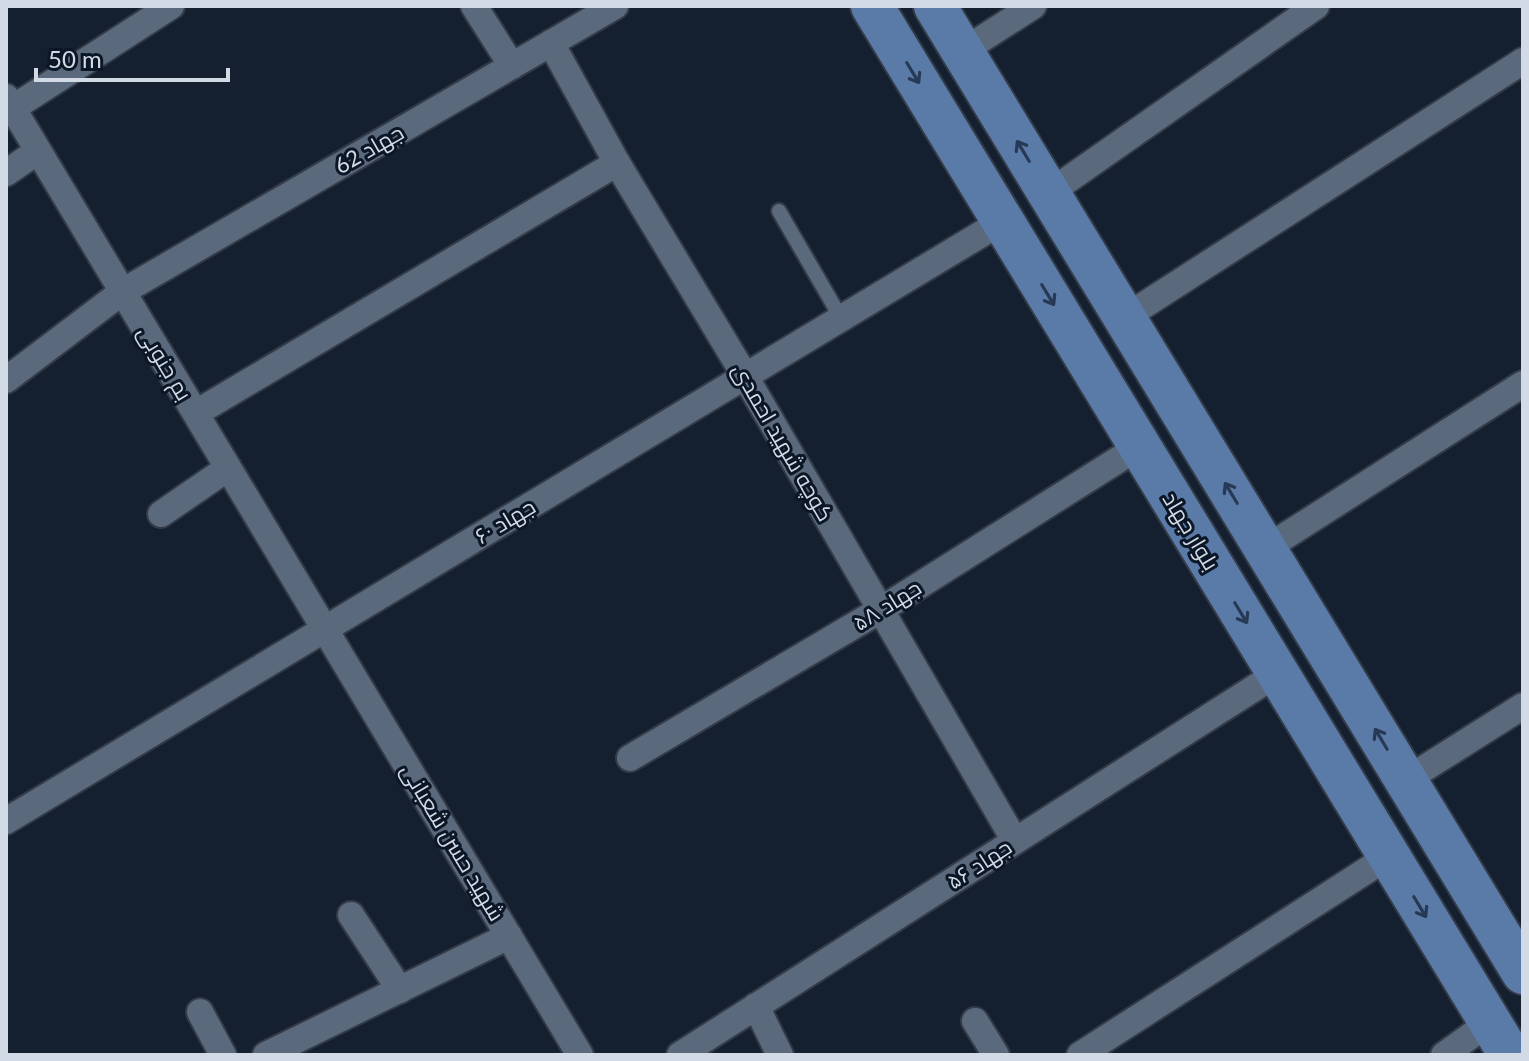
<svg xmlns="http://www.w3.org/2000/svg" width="1529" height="1061" font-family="Lato,Cairo,sans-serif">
  <rect width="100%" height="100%" fill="#142030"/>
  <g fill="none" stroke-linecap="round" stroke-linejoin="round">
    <g stroke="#343b48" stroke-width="18">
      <polyline id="lane" points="779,211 841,318"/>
    </g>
    <g stroke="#343b48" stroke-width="30">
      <g id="street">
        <polyline points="474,6 512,66"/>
        <polyline points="551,43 617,163 745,376 1015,841"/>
        <polyline points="963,51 1033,6"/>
        <polyline points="6,97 580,1055"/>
        <polyline points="13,108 171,6"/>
        <polyline points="6,173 38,151"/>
        <polyline points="1049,193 1316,6"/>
        <polyline points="1124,318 1523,61"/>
        <polyline points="6,380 122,292 615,6"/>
        <polyline points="196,413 617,163"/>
        <polyline points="161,514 228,468"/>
        <polyline points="1265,549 1523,384"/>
        <polyline points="630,758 882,609 1140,446"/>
        <polyline points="1406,780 1523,706"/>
        <polyline points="6,821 1003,221"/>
        <polyline points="351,915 400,990"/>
        <polyline points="756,1006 780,1055"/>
        <polyline points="200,1012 223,1055"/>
        <polyline points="975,1021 996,1055"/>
        <polyline points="266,1055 509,936"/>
        <polyline points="680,1055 1278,673"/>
        <polyline points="1080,1055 1389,856"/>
        <polyline points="1444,1055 1490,1022"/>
      </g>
    </g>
    <g stroke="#343b48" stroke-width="46">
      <g id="primary">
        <polyline points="872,6 1510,1055"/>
        <polyline points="935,6 1523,973"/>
      </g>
    </g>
    <use href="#lane" stroke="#5b697c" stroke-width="14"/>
    <use href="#street" stroke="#5b697c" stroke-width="26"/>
    <use href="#primary" stroke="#5a7ba8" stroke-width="42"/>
  </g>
  <defs><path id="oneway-shaft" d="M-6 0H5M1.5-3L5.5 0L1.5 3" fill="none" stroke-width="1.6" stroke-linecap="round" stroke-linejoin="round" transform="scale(2)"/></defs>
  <g stroke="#273954">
    <use href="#oneway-shaft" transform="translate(913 73) rotate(59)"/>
    <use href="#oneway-shaft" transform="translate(1023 151) rotate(-121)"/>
    <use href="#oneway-shaft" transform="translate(1048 295) rotate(59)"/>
    <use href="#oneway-shaft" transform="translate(1231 493) rotate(-121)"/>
    <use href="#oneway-shaft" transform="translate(1241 613) rotate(59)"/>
    <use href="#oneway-shaft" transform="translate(1381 739) rotate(-121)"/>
    <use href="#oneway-shaft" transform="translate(1420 907) rotate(59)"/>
  </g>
  <g text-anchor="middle" stroke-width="6" stroke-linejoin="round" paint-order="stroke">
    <g font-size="22" fill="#d2dae5" stroke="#0b1626">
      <text transform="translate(369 149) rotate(-30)" y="8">جهاد 62</text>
      <text transform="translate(165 363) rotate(59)" y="8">بم جنوبی</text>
      <text transform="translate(783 442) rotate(60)" y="8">کوچه شهید احمدی</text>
      <text transform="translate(505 521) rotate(-31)" y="8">جهاد ۶۰</text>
      <text transform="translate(1191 531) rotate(59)" y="8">بلوار جهاد</text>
      <text transform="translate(887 605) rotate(-32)" y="8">جهاد ۵۸</text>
      <text transform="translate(453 842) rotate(59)" y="8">شهید حسن شعبانی</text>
      <text transform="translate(979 864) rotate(-33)" y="8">جهاد ۵۶</text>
    </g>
  </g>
  <rect width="1529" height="1061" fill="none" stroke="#d2dae5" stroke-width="16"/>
  <path d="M36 68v12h192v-12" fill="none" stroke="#d2dae5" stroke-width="4"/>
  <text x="48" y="68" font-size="24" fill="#d2dae5" stroke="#0b1626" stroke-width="6" paint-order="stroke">50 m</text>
</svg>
